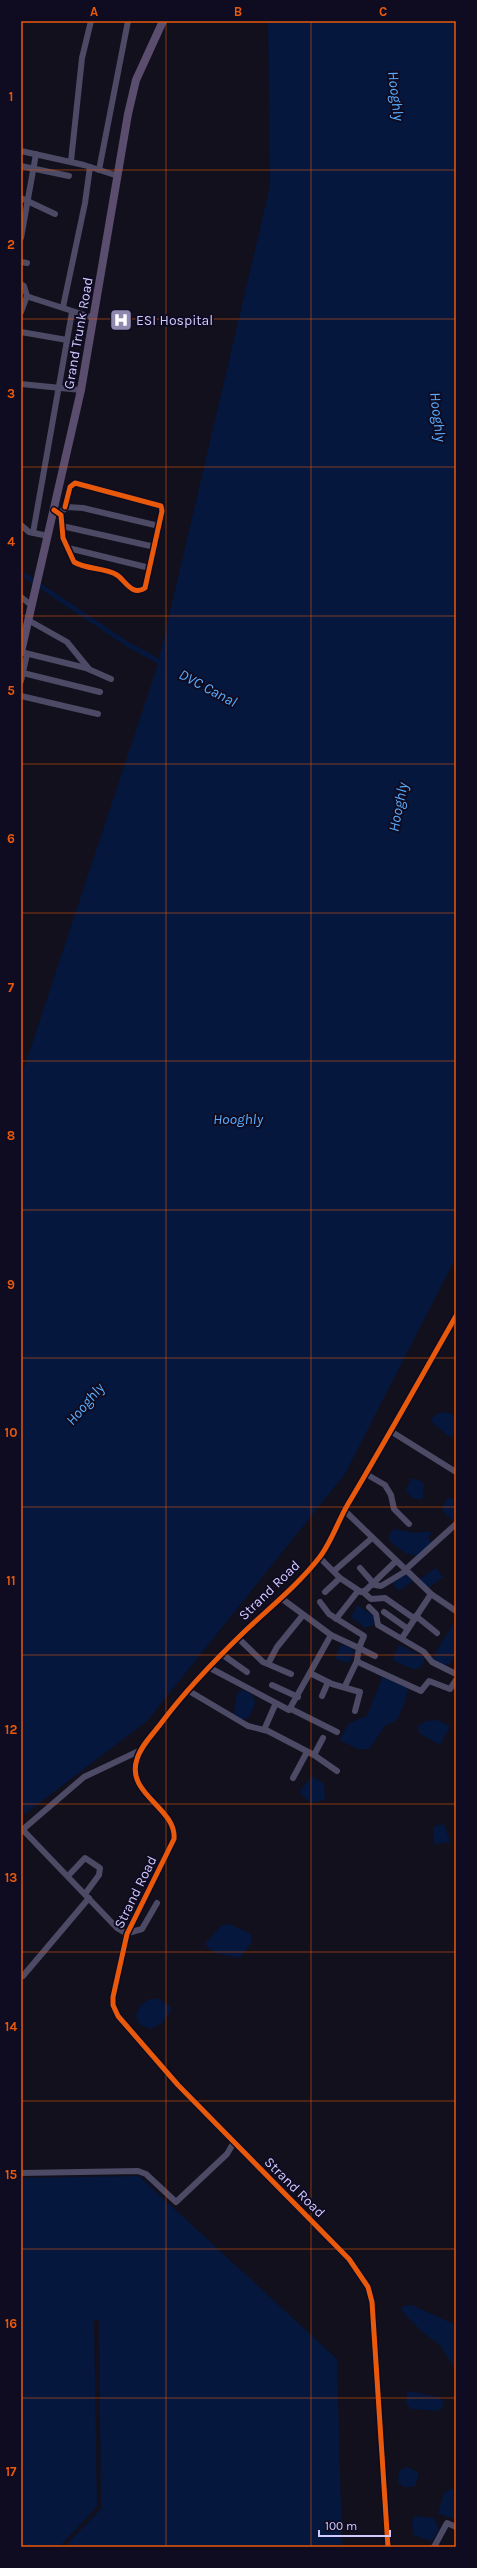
<svg xmlns="http://www.w3.org/2000/svg" width="477" height="2568" font-family="Karla,sans-serif">
  <rect width="100%" height="100%" fill="#12101c"/>
  <g fill="#05173d">
    <polygon points="268,21 456,21 456,1257 345,1474 147,1721 21,1817 21,1077 157,667 270,186"/>
    <polygon points="446,1412 456,1416 456,1434 451,1438 430,1421 436,1414"/>
    <polygon points="411,1479 417,1479 424,1484 423,1499 414,1499 406,1491"/>
    <polygon points="447,1498 456,1499 455,1523 442,1510"/>
    <polygon points="394,1529 415,1533 430,1531 431,1535 428,1537 432,1543 417,1556 405,1553 389,1541 389,1535"/>
    <polygon points="436,1568 443,1577 427,1589 418,1580"/>
    <polygon points="405,1572 413,1581 399,1591 391,1581"/>
    <polygon points="357,1605 374,1616 373,1625 365,1628 351,1617"/>
    <polygon points="455,1621 456,1654 450,1664 443,1666 431,1660"/>
    <polygon points="340,1645 350,1647 355,1652 349,1663 335,1659"/>
    <polygon points="399,1645 424,1657 424,1662 420,1668 413,1669 394,1661 393,1657"/>
    <polygon points="383,1675 408,1687 406,1699 397,1720 385,1726 369,1749 358,1749 339,1740 349,1723 367,1716"/>
    <path d="M242 1690C260 1695 256 1707 247 1719H240L234 1714 237 1693Z"/>
    <polygon points="438,1720 450,1727 440,1745 419,1733 418,1726 426,1721"/>
    <polygon points="312,1776 324,1784 325,1800 310,1803 299,1792"/>
    <polygon points="444,1824 450,1842 434,1844 433,1827"/>
    <polygon points="229,1924 251,1934 252,1942 240,1958 214,1953 205,1944 222,1925"/>
    <polygon points="149,1999 159,1999 170,2006 172,2010 161,2024 150,2029 139,2024 136,2015 140,2006"/>
    <polygon points="139,2176 337,2359 342,2547 64,2547 101,2509 99,2320 94,2319 97,2507 59,2547 21,2547 21,2178"/>
    <polygon points="412,2305 456,2325 456,2370 440,2345 421,2331 401,2310 403,2306"/>
    <polygon points="410,2391 441,2398 444,2403 439,2411 412,2409 406,2404 407,2392"/>
    <polygon points="408,2467 419,2473 415,2486 404,2487 398,2482 399,2470"/>
    <polygon points="451,2489 456,2490 456,2520 438,2513 444,2493"/>
    <polygon points="416,2516 434,2518 439,2529 432,2541 413,2535 412,2520"/>
  </g>
  <g fill="none" stroke-linecap="round" stroke-linejoin="round">
    <polyline stroke="#05173d" stroke-width="5" points="21,573 127,644 164,664"/>
    <g stroke="#4c4a65" stroke-width="6">
      <polyline points="21,151 84,165 118,176"/>
      <polyline points="71,161 82,58 91,21"/>
      <polyline points="21,166 69,176"/>
      <polyline points="99,170 128,21"/>
      <polyline points="21,198 55,214"/>
      <polyline points="21,238 36,154"/>
      <polyline points="21,262 27,263"/>
      <polyline points="21,284 24,286 27,296 32,298 94,318"/>
      <polyline points="63,307 85,203 90,167"/>
      <polyline points="21,312 27,296"/>
      <polyline points="21,332 67,340"/>
      <polyline points="21,384 81,390"/>
      <path d="M54 510 61 515 63 538 74 562C87 570 104 567 117 575 124 579 132 597 145 588L162 511 161 506 75 483 70 487 65 507"/>
      <polyline points="63,510 67,507 83,508 159,526"/>
      <polyline points="21,525 29,532 48,536"/>
      <polyline points="62,526 155,547"/>
      <polyline points="33,533 72,312"/>
      <polyline points="68,548 150,568"/>
      <polyline points="21,597 31,605"/>
      <polyline points="28,620 67,642 89,669"/>
      <polyline points="21,652 86,668 111,679"/>
      <polyline points="23,673 100,692"/>
      <polyline points="21,681 27,654"/>
      <polyline points="21,696 98,714"/>
      <polyline points="392,1432 456,1472"/>
      <polyline points="366,1474 385,1485 391,1495 394,1509 409,1524"/>
      <polyline points="344,1510 431,1594 456,1611"/>
      <polyline points="320,1558 340,1578 361,1592 366,1590 396,1561"/>
      <polyline points="360,1568 375,1585 381,1586 406,1571"/>
      <polyline points="405,1570 456,1524"/>
      <polyline points="334,1571 372,1538"/>
      <polyline points="325,1592 340,1578"/>
      <polyline points="363,1592 371,1599 385,1598 415,1619"/>
      <polyline points="281,1598 331,1635 359,1648 357,1660 360,1663 421,1691 429,1681 450,1689 456,1680"/>
      <polyline points="320,1602 329,1614 364,1636 359,1648 375,1656"/>
      <polyline points="369,1607 376,1614 378,1625 424,1652 432,1662 456,1674"/>
      <polyline points="384,1612 408,1629"/>
      <polyline points="416,1616 437,1633"/>
      <polyline points="336,1619 358,1591"/>
      <polyline points="238,1638 263,1662 291,1674"/>
      <polyline points="402,1638 431,1594"/>
      <polyline points="223,1655 247,1672"/>
      <polyline points="269,1662 277,1647 303,1615"/>
      <polyline points="210,1668 289,1710 331,1635"/>
      <polyline points="310,1673 332,1684 360,1692 355,1711"/>
      <polyline points="272,1685 298,1697"/>
      <polyline points="345,1686 357,1661"/>
      <polyline points="189,1691 248,1726 268,1731 314,1755 337,1771"/>
      <polyline points="322,1696 328,1682"/>
      <polyline points="291,1709 337,1732"/>
      <polyline points="264,1730 275,1705"/>
      <polyline points="314,1755 323,1738"/>
      <polyline points="293,1778 307,1752"/>
      <polyline points="22,1829 117,1928 127,1934"/>
      <polyline points="21,1831 84,1777 141,1750"/>
      <polyline points="68,1876 85,1858 100,1868 99,1875 85,1894"/>
      <polyline points="128,1933 142,1929 157,1903"/>
      <polyline points="23,1976 89,1898"/>
      <polyline points="21,2173 138,2171 146,2174 176,2202 227,2154 234,2142"/>
      <path d="M388 2547 372 2302 368 2287 349 2259 178 2085 118 2016 113 2005V1997L127 1934 174 1839C177 1808 125 1794 137 1759 141 1745 154 1733 162 1722 186 1690 215 1660 243 1633 268 1609 297 1586 319 1558 331 1543 338 1521 348 1504 385 1442 420 1379 456 1316"/>
      <polyline points="434,2547 447,2523 456,2527"/>
    </g>
    <polyline stroke="#5a4d6e" stroke-width="8" points="21,652 81,390 128,114 136,80 163,21"/>
    <g stroke="#0f0b21" stroke-width="8">
      <g id="cycleway">
        <path d="M54 510 61 515 63 538 74 562C87 570 104 567 117 575 124 579 132 597 145 588L162 511 161 506 75 483 70 487 65 507"/>
        <path d="M388 2547 372 2302 368 2287 349 2259 178 2085 118 2016 113 2005V1997L127 1934 174 1839C177 1808 125 1794 137 1759 141 1745 154 1733 162 1722 186 1690 215 1660 243 1633 268 1609 297 1586 319 1558 331 1543 338 1521 348 1504 385 1442 420 1379 456 1316"/>
      </g>
    </g>
    <use href="#cycleway" stroke="#e8590c" stroke-width="5"/>
  </g>
  <path fill="none" stroke="#e8590c" stroke-width="1" stroke-opacity="0.55" d="M166 21V2547M311 21V2547M21 170H456M21 319H456M21 467H456M21 616H456M21 764H456M21 913H456M21 1061H456M21 1210H456M21 1358H456M21 1507H456M21 1655H456M21 1804H456M21 1952H456M21 2101H456M21 2249H456M21 2398H456"/>
  <defs>
    <g id="hospital-square" transform="scale(1.15)"><rect x="-9" y="-9" width="18" height="18" rx="4" fill="#8f89b0" stroke="#0f0b21"/><path d="M-5-5h3v3.5h4V-5h3V5h-3V1.5h-4V5h-3Z" fill="#fff"/></g>
  </defs>
  <g fill-rule="evenodd">
    <use href="#hospital-square" x="121" y="320"/>
  </g>
  <g text-anchor="middle" stroke-width="4" stroke-linejoin="round" paint-order="stroke">
    <g font-size="14" fill="#d2caff" stroke="#0f0b21" text-anchor="start">
      <text x="136" y="325">ESI Hospital</text>
    </g>
    <g font-size="14" fill="#d2caff" stroke="#0f0b21">
      <text transform="translate(78 333) rotate(-80)" y="5">Grand Trunk Road</text>
      <text transform="translate(269 1590) rotate(-44)" y="5">Strand Road</text>
      <text transform="translate(135 1892) rotate(-64)" y="5">Strand Road</text>
      <text transform="translate(295 2187) rotate(45)" y="5">Strand Road</text>
    </g>
    <g font-size="15" font-style="italic" fill="#58adff" stroke="#0f0b21">
      <text transform="translate(396 96) rotate(83)" y="5">Hooghly</text>
      <text transform="translate(438 417) rotate(83)" y="5">Hooghly</text>
      <text transform="translate(208 688) rotate(28)" y="5">DVC Canal</text>
      <text transform="translate(398 807) rotate(-79)" y="5">Hooghly</text>
      <text x="238" y="1124">Hooghly</text>
      <text transform="translate(85 1404) rotate(-50)" y="5">Hooghly</text>
    </g>
  </g>
  <rect width="477" height="2568" fill="none" stroke="#0f0b21" stroke-width="44"/>
  <path d="M319 2530v6h71v-6" fill="none" stroke="#d2caff" stroke-width="2"/>
  <text x="325" y="2530" font-size="12" fill="#d2caff" stroke="#0f0b21" stroke-width="3" paint-order="stroke">100 m</text>
  <rect x="22" y="22" width="433" height="2524" fill="none" stroke="#e8590c" stroke-width="1.5"/>
  <g font-size="13" text-anchor="middle" font-weight="bold" fill="#e8590c">
    <text x="94" y="16">A</text>
    <text x="238" y="16">B</text>
    <text x="383" y="16">C</text>
    <text x="11" y="101">1</text>
    <text x="11" y="249">2</text>
    <text x="11" y="398">3</text>
    <text x="11" y="546">4</text>
    <text x="11" y="695">5</text>
    <text x="11" y="843">6</text>
    <text x="11" y="992">7</text>
    <text x="11" y="1140">8</text>
    <text x="11" y="1289">9</text>
    <text x="11" y="1437">10</text>
    <text x="11" y="1585">11</text>
    <text x="11" y="1734">12</text>
    <text x="11" y="1882">13</text>
    <text x="11" y="2031">14</text>
    <text x="11" y="2179">15</text>
    <text x="11" y="2328">16</text>
    <text x="11" y="2476">17</text>
  </g>
</svg>
